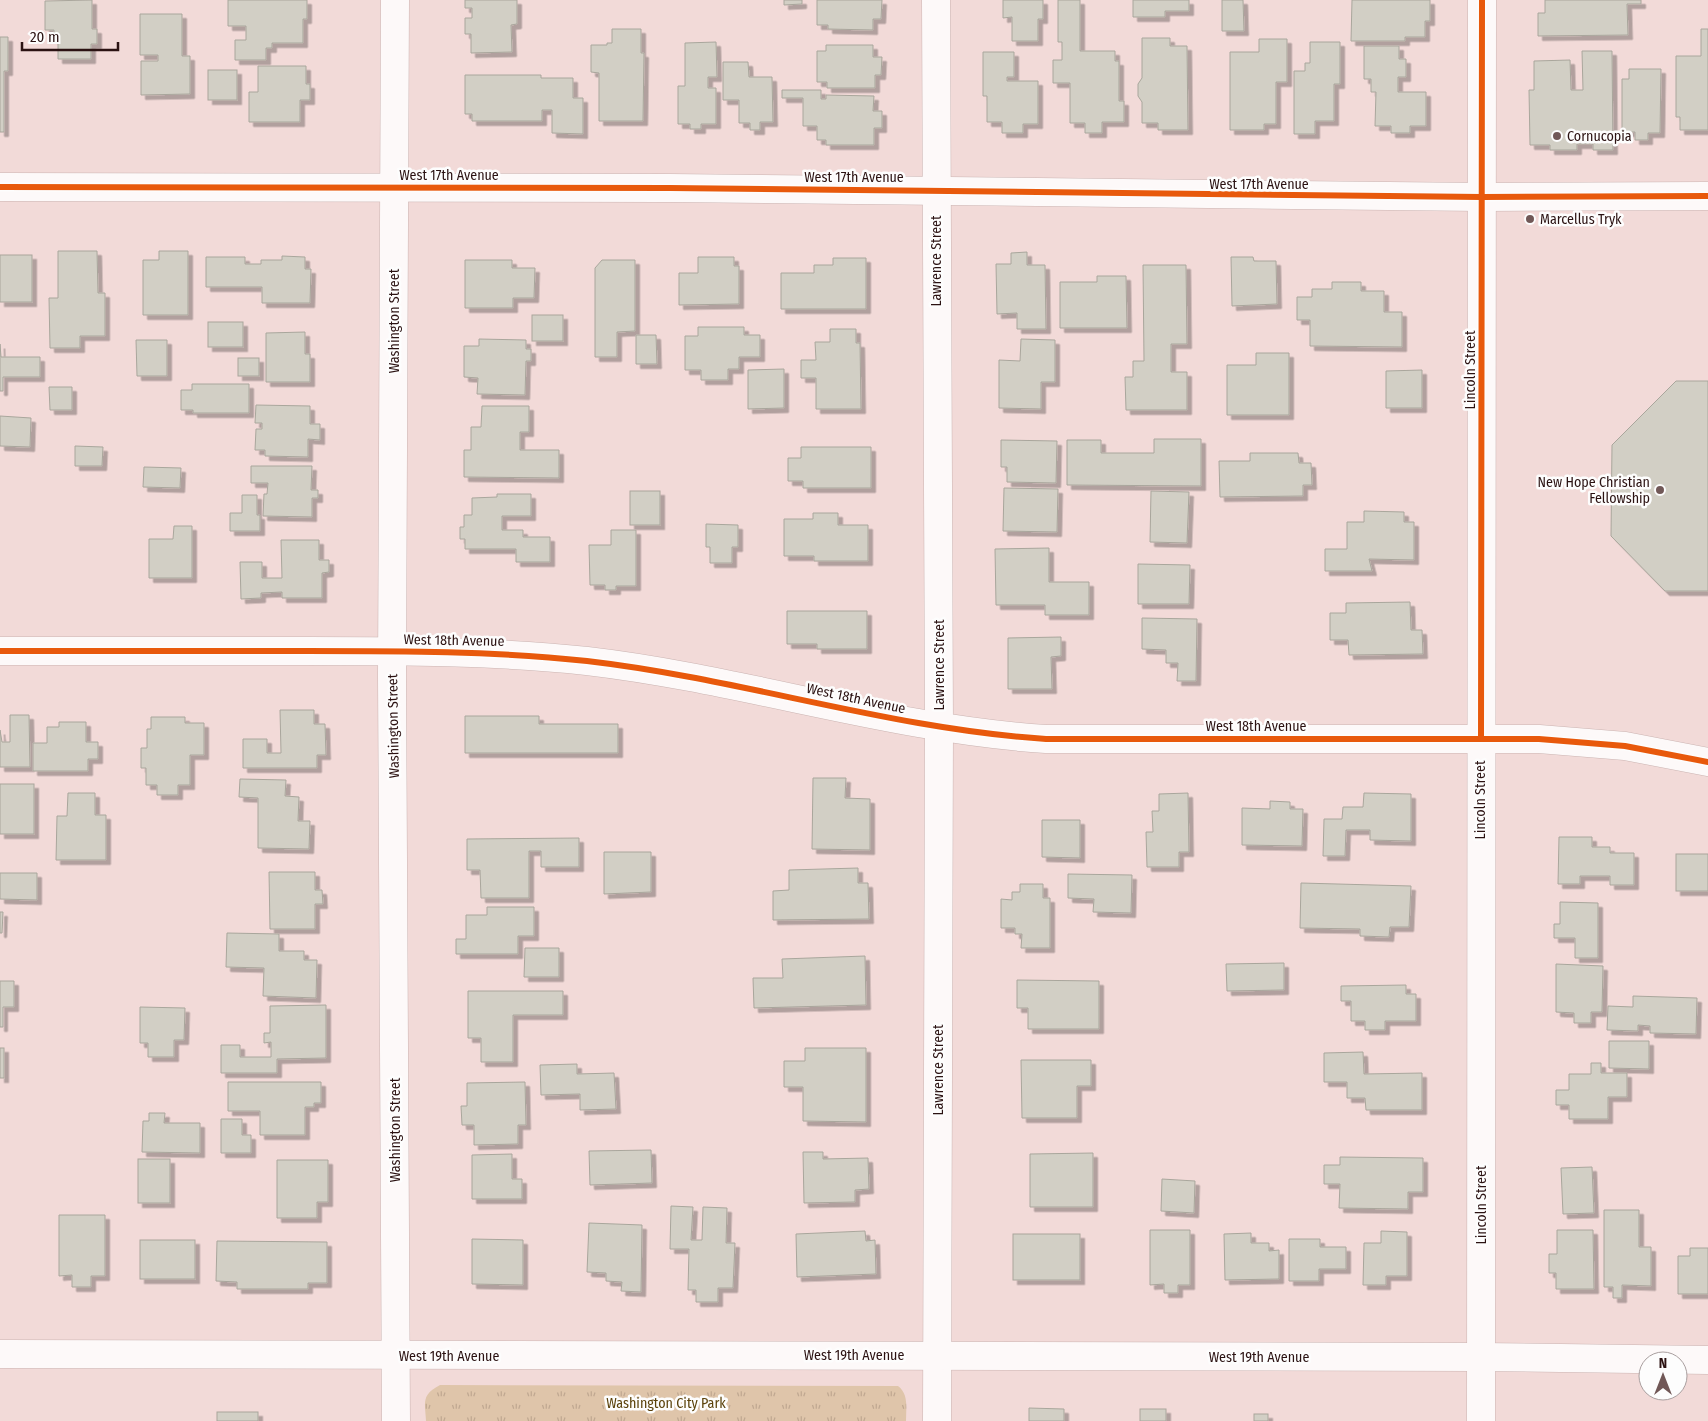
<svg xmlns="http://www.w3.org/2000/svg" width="1708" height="1421" font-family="'Fira Sans Condensed',sans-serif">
  <defs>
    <pattern id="park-tufts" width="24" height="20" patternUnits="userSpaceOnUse" patternTransform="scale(1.25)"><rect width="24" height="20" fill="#dfc5aa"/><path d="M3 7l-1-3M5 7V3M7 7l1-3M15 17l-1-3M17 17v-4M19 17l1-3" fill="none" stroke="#c0a891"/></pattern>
    <filter id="shadow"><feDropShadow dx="4.5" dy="4.5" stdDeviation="0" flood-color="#0004"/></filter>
  </defs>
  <rect width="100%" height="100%" fill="#f2dad8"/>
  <path fill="url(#park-tufts)" d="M440 1385 898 1386C909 1394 906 1409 906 1421H426C425 1402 421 1395 440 1385Z"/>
  <g fill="#d2cfc5" stroke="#a9a69c" filter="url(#shadow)">
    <polygon points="92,0 92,29 97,29 97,44 91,44 91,59 58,59 58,41 54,41 54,30 45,30 45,1"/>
    <polygon points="228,0 307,0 307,19 303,19 303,43 272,43 272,48 266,48 266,60 235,60 235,40 246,40 246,26 228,26"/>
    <polygon points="465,0 517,0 517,24 511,25 512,52 471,53 471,34 465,34 465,18 472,18 472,8 465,8"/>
    <polygon points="784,0 802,0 802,4 784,5"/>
    <polygon points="817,0 882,0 881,19 873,19 873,30 828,29 828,25 817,25"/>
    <polygon points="1003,0 1043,0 1043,19 1038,19 1038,41 1012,41 1012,17 1003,18"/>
    <polygon points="1058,0 1080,0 1080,51 1115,51 1115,61 1119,61 1119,101 1124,101 1124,122 1102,122 1102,133 1085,133 1085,123 1070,123 1070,83 1053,83 1053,60 1062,60 1062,42 1058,42"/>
    <polygon points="1133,0 1189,0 1189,11 1165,11 1165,17 1133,17"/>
    <polygon points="1222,0 1243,0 1244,31 1222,31"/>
    <polygon points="1352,0 1430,0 1430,21 1425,21 1425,37 1405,37 1405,41 1351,41"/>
    <polygon points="1545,0 1641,0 1641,4 1627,4 1628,35 1538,36 1538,13 1545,13"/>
    <polygon points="140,14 182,14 182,56 190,56 190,94 141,95 141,61 158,61 158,55 140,55"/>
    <polygon points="612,29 641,29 641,53 644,53 643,121 599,121 599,73 591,72 591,45 607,45 607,43 612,43"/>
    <polygon points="1701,29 1708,29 1708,130 1680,130 1680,117 1676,117 1676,56 1701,56"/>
    <polygon points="0,37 8,37 8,71 4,71 4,132 0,132"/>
    <polygon points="1142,38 1170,38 1170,46 1187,46 1188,130 1158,130 1158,123 1142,123 1142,102 1138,96 1138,84 1142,78"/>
    <polygon points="1259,39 1287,39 1287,82 1276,82 1276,124 1264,124 1264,130 1230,130 1230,52 1259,52"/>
    <polygon points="716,42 717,77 708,77 708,88 716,88 716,124 701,124 701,129 690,129 690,124 678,124 678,86 685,86 685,43"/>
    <polygon points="1310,42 1340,42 1340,84 1334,84 1334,121 1315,121 1315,134 1294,134 1294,71 1305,71 1305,63 1310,63"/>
    <polygon points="826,45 873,45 873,57 882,57 881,75 875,75 875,88 827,88 827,82 817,82 817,51 826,51"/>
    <polygon points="1364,46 1399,46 1399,59 1406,59 1406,77 1398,77 1398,92 1426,92 1426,126 1410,126 1410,133 1391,133 1391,126 1375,126 1376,92 1371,92 1371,79 1364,79"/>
    <polygon points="1582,51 1612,51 1613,150 1593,150 1593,144 1577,144 1577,150 1550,150 1550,145 1530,145 1529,90 1534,90 1534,61 1570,60 1571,90 1583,90"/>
    <polygon points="983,52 1014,52 1014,77 1007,77 1007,81 1038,81 1038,124 1023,124 1023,133 1002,133 1002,122 987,122 987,96 983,96"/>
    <polygon points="723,62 748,62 749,77 772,77 773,122 760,122 760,130 750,130 750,123 739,123 739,100 723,100"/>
    <polygon points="258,66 306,66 306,84 310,84 310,100 300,100 300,122 249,122 249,92 258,92"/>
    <polygon points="1629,69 1661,69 1660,133 1648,133 1648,140 1635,140 1635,132 1622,132 1622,79 1629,79"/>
    <rect x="208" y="70" width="29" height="30"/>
    <polygon points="465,75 541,75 541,78 573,78 573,98 583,98 583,134 552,133 552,110 542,110 542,121 472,121 472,114 465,114"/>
    <polygon points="782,90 821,90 821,99 826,99 826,95 874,96 873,111 882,111 882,128 874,128 874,145 826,145 826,140 817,140 817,126 803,126 803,98 782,98"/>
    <polygon points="58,251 97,251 98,293 105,293 105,336 80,336 80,348 50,348 49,298 58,298"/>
    <polygon points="159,251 188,251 188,315 143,315 143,260 159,260"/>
    <polygon points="1027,252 1027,265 1045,265 1046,329 1017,329 1017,313 997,314 996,264 1011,264 1011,253"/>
    <rect x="0" y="255" width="32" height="47"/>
    <polygon points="282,256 305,257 305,269 311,269 310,303 262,303 262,287 206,287 206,257 245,257 245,264 261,264 261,260 282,260"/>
    <polygon points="698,257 734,257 734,266 739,266 739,304 679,305 679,273 698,273"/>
    <polygon points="1231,257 1253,257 1254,261 1276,261 1277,304 1232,306"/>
    <polygon points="833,258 866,258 866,309 781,309 781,273 814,273 814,265 833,265"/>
    <polygon points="465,260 512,260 512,268 535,268 534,298 513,298 513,308 465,308"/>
    <polygon points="602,260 635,260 635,331 617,332 617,357 595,357 595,268"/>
    <polygon points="1143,265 1186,265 1187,344 1171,344 1171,372 1187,372 1187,410 1126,410 1125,377 1133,377 1133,361 1144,361"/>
    <polygon points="1097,276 1126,276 1127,328 1060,328 1060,282 1097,282"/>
    <polygon points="1332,282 1361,282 1361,291 1384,291 1384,312 1402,312 1402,347 1310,346 1310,320 1297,320 1297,297 1312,297 1312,289 1332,289"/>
    <rect x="532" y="315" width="31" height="26"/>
    <rect x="208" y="322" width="35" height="25"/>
    <polygon points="698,327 744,327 744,335 760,335 760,357 739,357 739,369 728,369 728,380 701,380 701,370 685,370 685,336 698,336"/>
    <polygon points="830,329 856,329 856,343 860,343 861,409 816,409 816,378 801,378 801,360 816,360 815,342 830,342"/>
    <polygon points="305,332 305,354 310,354 310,382 266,382 266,333"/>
    <polygon points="636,335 656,335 657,364 636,364"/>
    <polygon points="479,339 526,340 526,349 531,349 531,361 526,361 525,395 477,394 478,378 464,377 464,346 479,346"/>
    <polygon points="1021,339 1055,340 1055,382 1041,382 1041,409 999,408 999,360 1020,361"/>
    <polygon points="136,340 167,340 167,376 137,376"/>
    <polygon points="0,344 1,357 40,357 40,377 3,377 3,391 0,391"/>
    <polygon points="1256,353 1289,353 1289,415 1227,415 1227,365 1256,365"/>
    <rect x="238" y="358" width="21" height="18"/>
    <polygon points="784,369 784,408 748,409 748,370"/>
    <polygon points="1422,370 1422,408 1386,408 1386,371"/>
    <polygon points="1676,381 1708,381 1708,591 1665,591 1611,536 1612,445"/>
    <polygon points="192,384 249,384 249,413 193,413 193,410 181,410 181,390 192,390"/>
    <polygon points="49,387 72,387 72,410 50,410"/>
    <polygon points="256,405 310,406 310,424 320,424 320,440 308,439 308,457 265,456 265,450 255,450 256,429 262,429 262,423 255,423"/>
    <polygon points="482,406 529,406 529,432 520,432 520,450 559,450 559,478 464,477 464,450 471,450 471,427 481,427"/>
    <polygon points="0,416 31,418 30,447 0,446"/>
    <polygon points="1154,439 1201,439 1201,486 1067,485 1067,440 1101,440 1101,453 1154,453"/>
    <polygon points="1001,440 1057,441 1056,483 1007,482 1007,467 1001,467"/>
    <polygon points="75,446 103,447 102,466 75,466"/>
    <polygon points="801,447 871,447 871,488 803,488 803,481 788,481 788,458 801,458"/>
    <polygon points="1250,453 1298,453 1299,463 1311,463 1312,485 1303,485 1303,496 1220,497 1219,461 1250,461"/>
    <polygon points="251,466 312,466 311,490 318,490 318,498 312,498 312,517 263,516 264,494 267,494 268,483 251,483"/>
    <polygon points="144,467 181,468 180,488 143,487"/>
    <polygon points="1004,488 1058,489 1057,532 1003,531"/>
    <rect x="630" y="491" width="30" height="34"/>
    <polygon points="1151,491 1189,492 1187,543 1150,542"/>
    <polygon points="497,494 531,494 531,516 502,516 502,530 523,530 523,537 550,537 550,562 516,562 516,549 465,549 465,539 460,539 460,527 464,527 464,515 472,515 472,498 497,497"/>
    <polygon points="242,495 257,495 257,515 260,515 260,531 230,531 230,513 242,513"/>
    <polygon points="1364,511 1404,512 1404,522 1414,522 1414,560 1369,559 1372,571 1325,571 1325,549 1347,549 1347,522 1364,522"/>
    <polygon points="813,513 838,513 838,525 868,525 868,561 814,561 814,556 784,556 784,519 813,519"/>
    <polygon points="706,524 738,525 738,547 732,547 732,563 710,563 710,547 706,547"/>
    <polygon points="174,526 192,526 192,578 149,578 149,539 173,539"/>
    <polygon points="611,530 636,530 636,586 616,586 616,590 605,590 605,585 590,585 589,545 611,545"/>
    <polygon points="281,540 319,540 319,560 329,560 329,572 322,573 322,598 282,598 282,592 261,593 261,598 241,599 240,562 262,562 262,578 282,578"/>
    <polygon points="1049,548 1049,582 1089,582 1089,615 1045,615 1045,605 996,605 995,549"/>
    <polygon points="1138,564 1190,565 1189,604 1138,604"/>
    <polygon points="1410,602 1411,630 1422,630 1423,654 1349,655 1348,640 1330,640 1330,613 1346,613 1346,603"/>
    <polygon points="787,611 867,611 867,649 817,649 817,644 787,644"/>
    <polygon points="1142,618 1197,619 1196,681 1177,681 1178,663 1166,663 1166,650 1142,649"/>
    <polygon points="1061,637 1061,656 1051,657 1052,689 1008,689 1008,638"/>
    <polygon points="280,710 314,710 314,724 325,724 326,755 317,755 317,768 243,768 243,739 267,739 267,753 281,753"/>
    <polygon points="10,715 29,715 30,767 0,767 0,730 2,742 10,742"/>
    <polygon points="465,716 539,716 539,724 618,724 618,753 465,753"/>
    <polygon points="151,717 185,717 185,723 204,723 204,755 190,755 190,785 178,785 178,795 157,795 157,785 146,785 146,768 141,768 141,748 147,748 147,729 151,729"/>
    <polygon points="59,722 86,722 86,742 98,742 98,759 88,759 88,771 33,771 33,743 47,743 47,727 59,727"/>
    <polygon points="813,778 846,778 845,798 870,799 870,850 812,849"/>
    <polygon points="240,779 286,780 285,796 299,797 298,821 310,821 309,849 258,848 258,798 239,797"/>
    <rect x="0" y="784" width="34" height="50"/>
    <polygon points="68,793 95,793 95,815 106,815 106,860 56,860 57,816 67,816"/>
    <polygon points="1188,793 1189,852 1179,852 1179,867 1147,867 1146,832 1153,832 1152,811 1159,811 1159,794"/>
    <polygon points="1364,793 1411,794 1411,841 1370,840 1370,830 1346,830 1345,856 1323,856 1324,819 1342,819 1343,807 1363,807"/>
    <polygon points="1270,801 1290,802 1290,809 1303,809 1302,846 1242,845 1242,808 1270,809"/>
    <polygon points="1042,820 1080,820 1080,858 1042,857"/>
    <polygon points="1559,837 1592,837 1592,847 1610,847 1610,853 1634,853 1634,885 1610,885 1610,876 1580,876 1580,884 1558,884"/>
    <polygon points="579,838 579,867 541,867 541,851 529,851 529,898 481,898 480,870 467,870 467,839"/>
    <polygon points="604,852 651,852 651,892 604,894"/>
    <rect x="1676" y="854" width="32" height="37"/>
    <polygon points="858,868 858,883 868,883 869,919 773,920 773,891 789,890 789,870"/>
    <polygon points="269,872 315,872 315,890 322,890 323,904 315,904 315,929 270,929"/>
    <polygon points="0,873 37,873 37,900 0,899"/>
    <polygon points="1068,874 1132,875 1131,913 1093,912 1094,899 1068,898"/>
    <polygon points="1301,883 1411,886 1409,927 1390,927 1389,937 1360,936 1360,929 1300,928"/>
    <polygon points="1020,884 1043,884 1043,898 1050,898 1050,948 1021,948 1022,934 1015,934 1015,928 1001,928 1001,899 1012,900 1012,892 1020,892"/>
    <polygon points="1560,902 1598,903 1598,958 1575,958 1575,938 1554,938 1554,924 1560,924"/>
    <polygon points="487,907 534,907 534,936 518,936 518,954 456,954 456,939 466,939 466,915 487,915"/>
    <polygon points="0,912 3,912 2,933 0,933"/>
    <polygon points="227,933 279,934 279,951 304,951 304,960 317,960 316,998 263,996 264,968 226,967"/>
    <polygon points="525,948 559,948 559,977 524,977"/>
    <polygon points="865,956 866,1005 754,1008 753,978 783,978 782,959"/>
    <polygon points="1284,963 1284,990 1227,991 1226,964"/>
    <polygon points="1556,964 1603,966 1602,1012 1591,1012 1591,1023 1574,1023 1574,1013 1556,1012"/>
    <polygon points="1017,980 1099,981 1099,1029 1028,1029 1028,1008 1017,1008"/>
    <polygon points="0,981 14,981 14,1007 3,1007 3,1027 0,1027"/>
    <polygon points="1406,985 1406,994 1416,994 1416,1021 1385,1021 1385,1030 1365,1030 1365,1021 1351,1021 1351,1001 1341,1001 1341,986"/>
    <polygon points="468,991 563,991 563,1015 513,1015 513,1062 481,1062 481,1038 468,1038"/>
    <polygon points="1633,996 1697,998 1696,1034 1650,1033 1650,1026 1638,1025 1638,1031 1607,1030 1608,1006 1633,1007"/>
    <polygon points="326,1005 326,1058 277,1059 277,1073 221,1073 221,1045 240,1045 240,1057 271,1057 271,1042 264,1043 264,1033 270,1033 270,1006"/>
    <polygon points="140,1007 185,1008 184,1040 174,1040 174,1057 148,1057 148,1043 140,1043"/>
    <polygon points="1609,1041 1649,1041 1649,1069 1609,1068"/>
    <rect x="0" y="1048" width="4" height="30"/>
    <polygon points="805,1048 866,1048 866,1122 803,1121 803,1087 784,1087 784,1061 805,1061"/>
    <polygon points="1363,1052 1364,1074 1422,1073 1422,1110 1366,1110 1365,1098 1347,1098 1347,1082 1324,1082 1324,1053"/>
    <polygon points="1021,1060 1091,1060 1091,1086 1077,1086 1077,1118 1022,1118"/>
    <polygon points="1591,1063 1601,1063 1601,1073 1627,1073 1627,1097 1608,1097 1608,1119 1569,1119 1569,1105 1556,1105 1556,1090 1569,1090 1569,1074 1591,1074"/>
    <polygon points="577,1064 577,1074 614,1073 616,1109 580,1110 580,1094 541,1095 540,1065"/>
    <polygon points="228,1082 321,1082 321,1103 314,1103 314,1107 305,1107 305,1135 260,1135 260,1111 228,1111"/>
    <polygon points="525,1082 526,1125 518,1125 518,1144 474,1145 474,1125 462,1125 461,1106 467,1106 467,1083"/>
    <polygon points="149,1113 165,1113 164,1123 200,1123 200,1153 142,1152 143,1121 149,1121"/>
    <polygon points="221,1119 242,1119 242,1135 251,1135 251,1153 221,1153"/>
    <polygon points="651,1150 652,1183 590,1185 589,1151"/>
    <polygon points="803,1152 823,1152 823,1159 868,1158 869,1189 855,1190 855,1202 804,1203"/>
    <polygon points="1093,1153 1093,1207 1030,1207 1030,1154"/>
    <polygon points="512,1154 512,1179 522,1179 522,1199 472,1199 472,1155"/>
    <polygon points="1340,1157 1423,1158 1423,1192 1408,1192 1408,1209 1339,1208 1340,1184 1324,1184 1324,1165 1340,1165"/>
    <rect x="138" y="1159" width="32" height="44"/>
    <polygon points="277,1160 328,1160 328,1202 317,1202 317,1218 277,1218"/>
    <polygon points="1592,1167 1594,1213 1563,1214 1561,1168"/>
    <polygon points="1162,1179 1195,1181 1194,1213 1161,1211"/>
    <polygon points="671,1206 693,1207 691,1240 702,1240 703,1207 727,1208 726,1243 735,1243 733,1288 718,1288 718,1302 696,1302 696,1290 688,1290 689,1249 670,1249"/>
    <polygon points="1604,1210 1639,1210 1639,1247 1651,1247 1651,1286 1622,1285 1622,1298 1613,1298 1613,1287 1604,1287"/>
    <polygon points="59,1215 105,1215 105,1276 91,1276 91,1287 72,1287 72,1275 59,1276"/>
    <polygon points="589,1223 642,1225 641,1292 621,1291 622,1282 606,1281 606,1273 587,1272"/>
    <polygon points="1150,1230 1190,1230 1190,1285 1178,1285 1178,1293 1164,1293 1164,1284 1150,1285"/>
    <polygon points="1557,1230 1593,1230 1594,1289 1556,1289 1556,1273 1549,1273 1549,1254 1557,1254"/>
    <polygon points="865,1231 866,1241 875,1240 876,1274 797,1277 796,1234"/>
    <polygon points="1381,1231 1407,1232 1407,1276 1386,1276 1386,1285 1363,1285 1364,1243 1381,1243"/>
    <polygon points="1251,1233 1251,1243 1269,1243 1269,1251 1279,1250 1279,1279 1225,1280 1224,1234"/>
    <rect x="1013" y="1234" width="67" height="46"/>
    <polygon points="472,1239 523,1240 523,1285 472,1284"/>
    <polygon points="1289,1239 1320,1239 1320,1247 1346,1247 1346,1269 1319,1269 1319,1281 1289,1281"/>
    <rect x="140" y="1240" width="55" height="39"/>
    <polygon points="217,1241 327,1242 327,1283 308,1283 308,1289 237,1289 237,1282 216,1281"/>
    <polygon points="1690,1248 1708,1248 1708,1294 1678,1294 1678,1256 1690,1256"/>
    <polygon points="1029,1408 1064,1409 1064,1421 1029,1421"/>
    <rect x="1140" y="1409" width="26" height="12"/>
    <rect x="217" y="1412" width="41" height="9"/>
    <rect x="1254" y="1414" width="14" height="7"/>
  </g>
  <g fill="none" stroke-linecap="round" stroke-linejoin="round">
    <g stroke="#cbb4b2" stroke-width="29">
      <g id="minor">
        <polyline points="395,0 392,676 396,1421"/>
        <polyline points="936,0 939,728 937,1421"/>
        <polyline points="0,187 670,188 1482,197 1708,196"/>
        <polyline points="0,1354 1481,1357 1708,1360"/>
        <polyline points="1481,1421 1482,0"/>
      </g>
    </g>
    <g stroke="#cbb4b2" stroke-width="29">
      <path id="major" d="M0 651C102 651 205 651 307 651 401 651 494 651 587 661 742 679 891 729 1046 739H1539L1625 746 1708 762"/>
    </g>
    <use href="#minor" stroke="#fdf9f9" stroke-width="28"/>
    <use href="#major" stroke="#fdf9f9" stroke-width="28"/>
    <g stroke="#fdfdfd" stroke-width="9">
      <g id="cycleway">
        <polyline points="0,187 670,188 1482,197 1708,196"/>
        <path d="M0 651C102 651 205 651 307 651 401 651 494 651 587 661 742 679 891 729 1046 739H1539L1625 746 1708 762"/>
        <polyline points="1481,739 1482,0"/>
      </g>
    </g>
    <use href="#cycleway" stroke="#e8590c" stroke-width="6"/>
  </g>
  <g fill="#715857" stroke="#fdfdfd" stroke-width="2">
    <circle cx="1557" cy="136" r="5"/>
    <circle cx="1530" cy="219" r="5"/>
    <circle cx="1660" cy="490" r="5"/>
  </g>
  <g text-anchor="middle" stroke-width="5" stroke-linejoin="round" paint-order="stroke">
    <g font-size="14" fill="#2b1212" stroke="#fdfdfd" text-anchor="start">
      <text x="1567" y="141">Cornucopia</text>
      <text x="1540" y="224">Marcellus Tryk</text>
      <text x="1650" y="487" text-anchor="end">New Hope Christian<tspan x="1650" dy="16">Fellowship</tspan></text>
    </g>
    <g font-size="14" fill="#2b1212" stroke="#fdfdfd">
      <text x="449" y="180">West 17th Avenue</text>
      <text x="854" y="182">West 17th Avenue</text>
      <text x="1259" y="189">West 17th Avenue</text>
      <text transform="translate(936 261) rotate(-90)" y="5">Lawrence Street</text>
      <text transform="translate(394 321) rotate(-90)" y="5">Washington Street</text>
      <text transform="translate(1470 370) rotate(-90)" y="5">Lincoln Street</text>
      <text transform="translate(454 640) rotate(1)" y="5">West 18th Avenue</text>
      <text transform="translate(939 665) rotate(-90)" y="5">Lawrence Street</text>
      <text transform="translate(856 698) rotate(12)" y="5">West 18th Avenue</text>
      <text transform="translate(393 726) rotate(-91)" y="5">Washington Street</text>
      <text x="1256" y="731">West 18th Avenue</text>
      <text transform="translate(1480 800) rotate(-90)" y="5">Lincoln Street</text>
      <text transform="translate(938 1070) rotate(-90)" y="5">Lawrence Street</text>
      <text transform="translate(395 1130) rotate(-90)" y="5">Washington Street</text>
      <text transform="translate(1481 1205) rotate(-90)" y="5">Lincoln Street</text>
      <text x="854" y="1360">West 19th Avenue</text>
      <text x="449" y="1361">West 19th Avenue</text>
      <text x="1259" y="1362">West 19th Avenue</text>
    </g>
    <g font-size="14" fill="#5b420b" stroke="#fdfdfd">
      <text x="666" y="1408">Washington City Park</text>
    </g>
  </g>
  <g transform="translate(1663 1376)"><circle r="24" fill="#fdfdfd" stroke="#a99f9f"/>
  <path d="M0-4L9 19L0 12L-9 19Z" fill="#715857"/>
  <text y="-8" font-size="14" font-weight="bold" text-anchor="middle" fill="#2b1212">N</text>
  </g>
  <path d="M22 42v8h96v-8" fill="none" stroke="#2b1212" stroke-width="2.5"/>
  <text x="30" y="42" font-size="15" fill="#2b1212" stroke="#fdfdfd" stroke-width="4" paint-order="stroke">20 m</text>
</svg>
